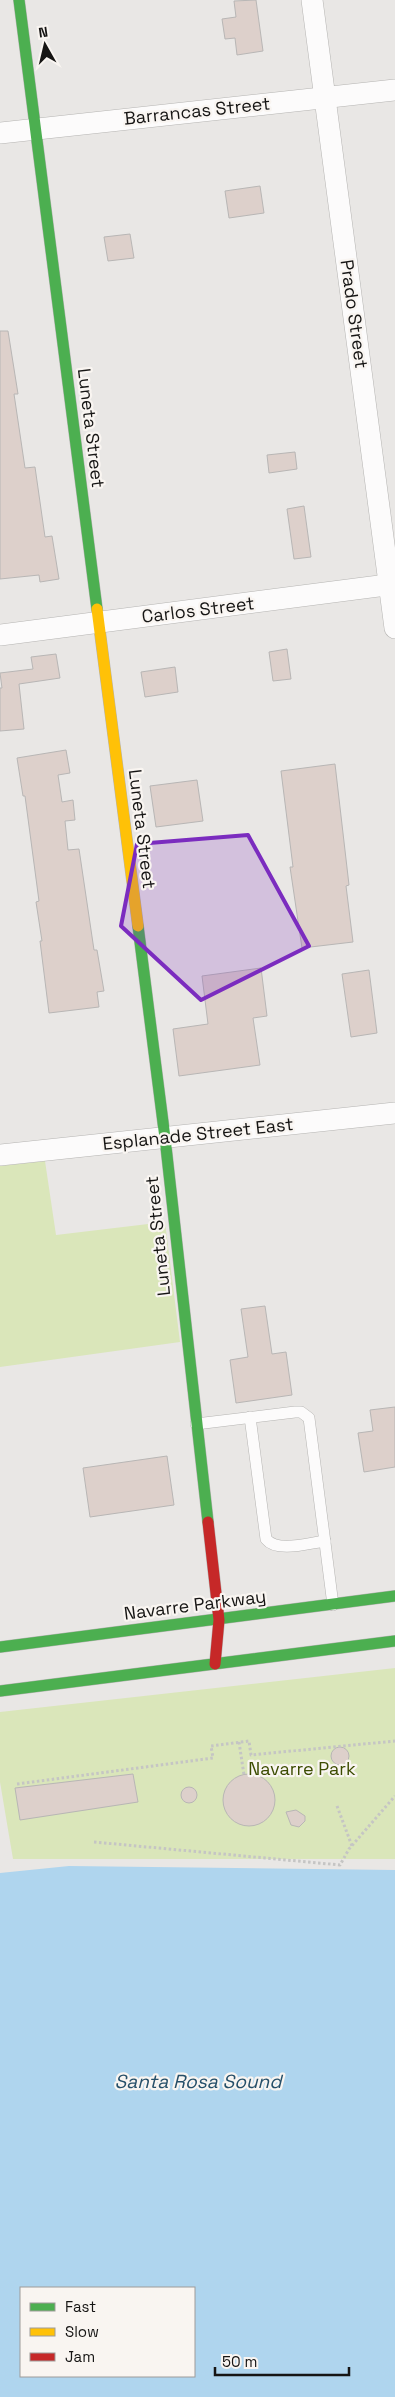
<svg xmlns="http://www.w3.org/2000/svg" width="395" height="2397" font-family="'Space Grotesk',sans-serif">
  <rect width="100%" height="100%" fill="#e9e7e5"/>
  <g fill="#dae6ba">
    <polygon points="45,1161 56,1235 165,1222 180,1342 0,1367 0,1166"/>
    <polygon points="395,1668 395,1859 13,1859 0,1782 0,1712"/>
  </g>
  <path fill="#afd5ee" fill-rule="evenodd" d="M69 1866 395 1870V2397H0V1873ZM194 2288V2376H21V2288Z"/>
  <g fill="#ddd0cb" stroke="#b8b6b5">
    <polygon points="256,0 263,51 237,55 235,38 225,39 222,19 236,17 234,1"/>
    <polygon points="260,186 264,213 229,218 225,191"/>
    <polygon points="130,234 134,258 108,261 104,237"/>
    <polygon points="0,331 8,331 18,394 14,394 25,468 35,467 45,537 52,536 59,579 40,582 39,575 0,579"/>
    <polygon points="295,452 297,469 269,473 267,455"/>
    <polygon points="304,506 311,557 294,559 287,509"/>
    <polygon points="287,649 291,679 273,681 269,652"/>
    <polygon points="56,654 60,678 19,684 24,729 0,731 0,688 2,688 0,673 33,669 31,657"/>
    <polygon points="175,667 178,692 145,697 141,672"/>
    <polygon points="66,750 70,773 58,775 62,802 73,800 75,820 65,821 68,850 79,849 94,950 97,950 104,991 97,992 99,1007 49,1013 40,941 42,941 36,902 39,901 25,796 23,796 17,758"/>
    <polygon points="335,764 349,885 346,886 353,942 302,948 290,867 293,867 281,771"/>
    <polygon points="197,780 203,821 156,827 150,786"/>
    <polygon points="261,968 267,1016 253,1018 260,1065 179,1076 173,1029 208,1024 202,976"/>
    <polygon points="369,970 377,1033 351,1037 342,974"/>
    <polygon points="265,1306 272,1354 286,1352 292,1395 236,1403 230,1360 248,1357 241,1309"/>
    <polygon points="395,1407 395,1467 364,1472 358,1433 373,1431 370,1410"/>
    <polygon points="167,1456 174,1505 90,1517 83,1468"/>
    <circle cx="340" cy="1756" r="9"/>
    <circle cx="249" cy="1800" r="26"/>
    <polygon points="133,1774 138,1802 20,1820 15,1788"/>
    <circle cx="189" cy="1795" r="8"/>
    <polygon points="296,1810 305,1816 305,1821 299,1827 291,1825 286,1812"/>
  </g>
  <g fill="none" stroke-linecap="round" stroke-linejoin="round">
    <g stroke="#b5b4b2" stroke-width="12">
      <g id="lane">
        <path d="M250 1417 266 1539C277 1553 309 1543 325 1541"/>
        <polyline points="196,1424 295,1412 301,1412 309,1418 333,1605"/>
      </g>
    </g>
    <g stroke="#b5b4b2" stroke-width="22">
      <g id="street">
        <polyline points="312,0 395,628"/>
        <polyline points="0,133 395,90"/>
        <polyline points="0,635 395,584"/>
        <polyline points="0,1155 395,1113"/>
      </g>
    </g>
    <g stroke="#b5b4b2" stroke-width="12">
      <g id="fast">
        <polyline points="19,0 97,609"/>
        <polyline points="138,926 165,1138 208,1522"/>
        <polyline points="0,1647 395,1596"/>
        <polyline points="0,1691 395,1641"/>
      </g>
    </g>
    <g stroke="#b5b4b2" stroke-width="12">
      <polyline id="slow" points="97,609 138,926"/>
    </g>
    <g stroke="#b5b4b2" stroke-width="12">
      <polyline id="jam" points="208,1522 219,1620 215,1664"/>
    </g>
    <g stroke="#c5c5c4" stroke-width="3" stroke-dasharray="2.5 2.5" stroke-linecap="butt">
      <polyline points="239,1742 244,1775"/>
      <polyline points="17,1784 213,1758 211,1746 249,1741 251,1755 395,1741"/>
      <polyline points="337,1806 352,1846"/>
      <polyline points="94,1842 340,1865 349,1849 395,1796"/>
    </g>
    <use href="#lane" stroke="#fcfbfb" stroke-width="11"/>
    <use href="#street" stroke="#fcfbfb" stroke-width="21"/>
    <use href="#fast" stroke="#4caf50" stroke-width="11"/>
    <use href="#slow" stroke="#ffc107" stroke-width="11"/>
    <use href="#jam" stroke="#c62828" stroke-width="11"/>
  </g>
  <path fill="#7b2cbf" fill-opacity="0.2" stroke="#7b2cbf" stroke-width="4" stroke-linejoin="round" d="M248 835 309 946 201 1000 121 926 137 844Z"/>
  <g text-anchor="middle" stroke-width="4.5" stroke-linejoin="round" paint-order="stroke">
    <g font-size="18" fill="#161514" stroke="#f9f5f1">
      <text transform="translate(197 111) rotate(-6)" y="6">Barrancas Street</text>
      <text transform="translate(354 314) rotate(82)" y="6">Prado Street</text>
      <text transform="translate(91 428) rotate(83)" y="6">Luneta Street</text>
      <text transform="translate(198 610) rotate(-7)" y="6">Carlos Street</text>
      <text transform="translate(142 829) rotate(83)" y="6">Luneta Street</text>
      <text transform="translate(198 1134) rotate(-6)" y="6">Esplanade Street East</text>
      <text transform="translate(158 1236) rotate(-96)" y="6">Luneta Street</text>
      <text transform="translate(195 1605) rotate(-7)" y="6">Navarre Parkway</text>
    </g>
    <g font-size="18" fill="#3c4c00" stroke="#f9f5f1">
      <text x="302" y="1775">Navarre Park</text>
    </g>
    <g font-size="19" font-style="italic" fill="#254f69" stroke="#f9f5f1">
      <text x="198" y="2088">Santa Rosa Sound</text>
    </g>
  </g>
  <rect x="20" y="2287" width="175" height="90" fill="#f9f5f1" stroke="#9e9b99"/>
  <rect x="30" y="2303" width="25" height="8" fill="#4caf50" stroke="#9e9b99"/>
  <text x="65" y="2312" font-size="15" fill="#161514">Fast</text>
  <rect x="30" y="2328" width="25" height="8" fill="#ffc107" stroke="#9e9b99"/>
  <text x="65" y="2337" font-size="15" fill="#161514">Slow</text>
  <rect x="30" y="2353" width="25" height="8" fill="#c62828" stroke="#9e9b99"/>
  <text x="65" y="2362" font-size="15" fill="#161514">Jam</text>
  <g transform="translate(45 45) rotate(352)" stroke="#f9f5f1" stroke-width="4" paint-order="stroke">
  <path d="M0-4L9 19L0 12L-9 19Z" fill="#161514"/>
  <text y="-8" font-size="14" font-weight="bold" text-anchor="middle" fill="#161514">N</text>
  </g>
  <path d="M215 2367v8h134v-8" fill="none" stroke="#161514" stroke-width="2.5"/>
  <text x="222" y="2367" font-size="15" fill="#161514" stroke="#f9f5f1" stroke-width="4" paint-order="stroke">50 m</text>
</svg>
